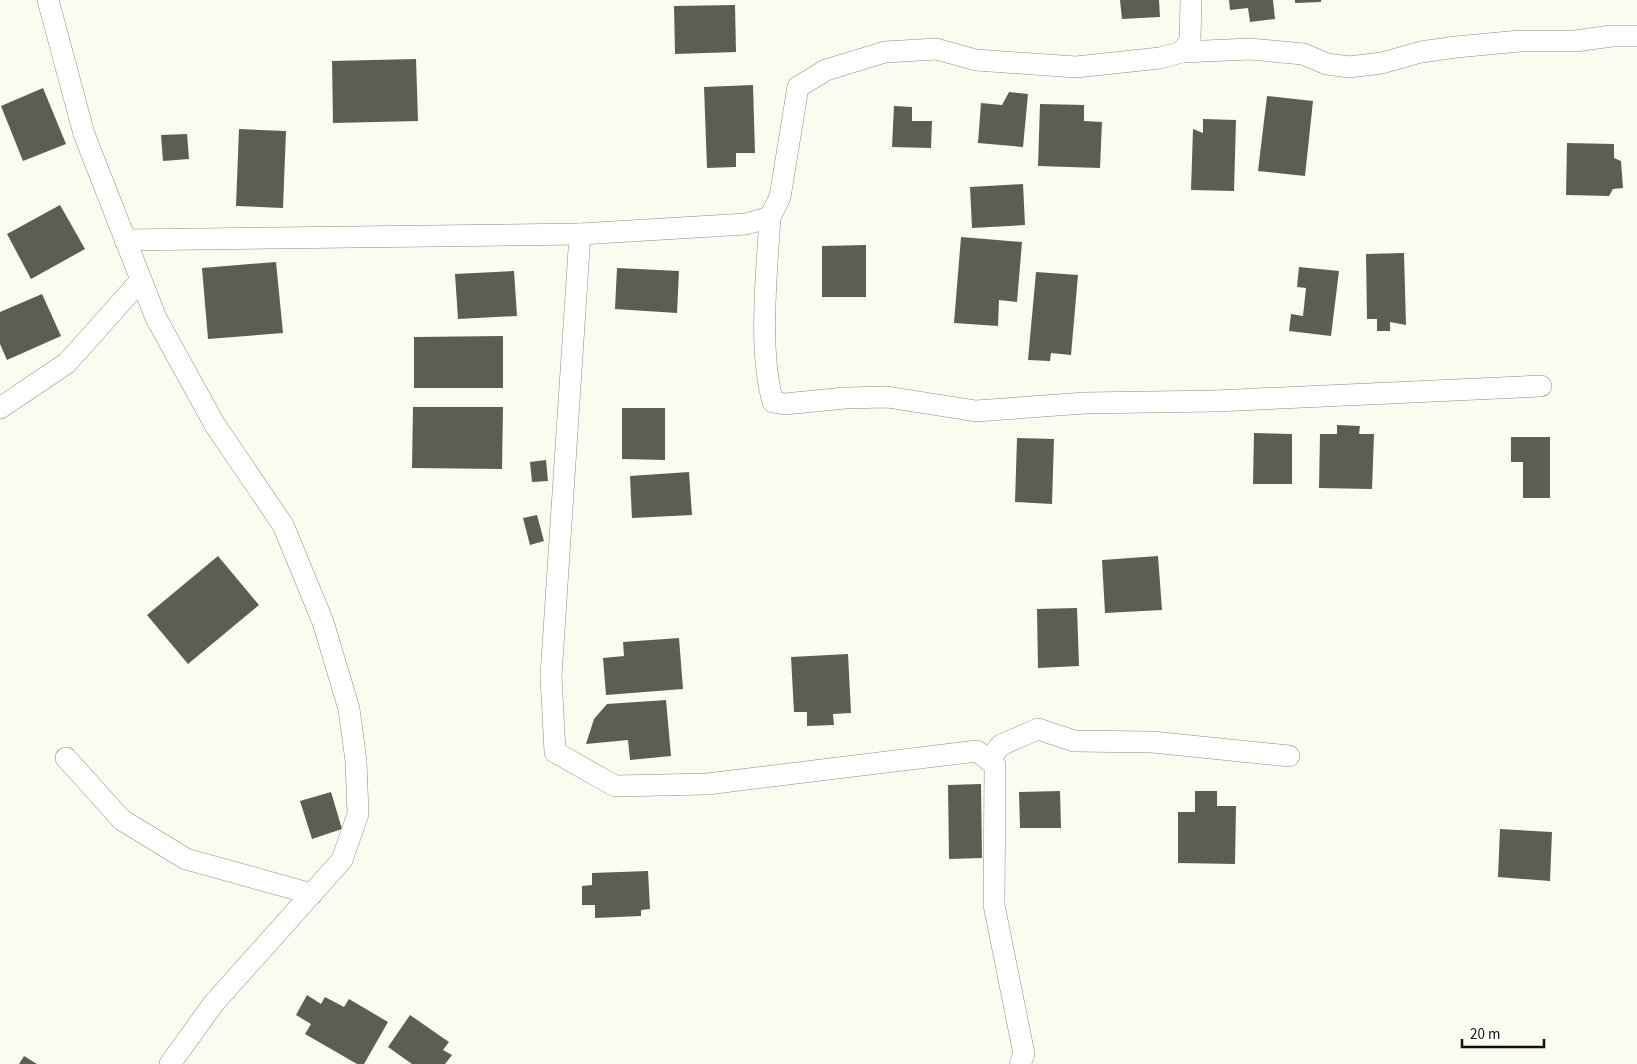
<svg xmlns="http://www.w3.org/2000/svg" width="1637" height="1064" font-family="'Source Sans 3',sans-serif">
  <rect width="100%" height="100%" fill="#fafcf0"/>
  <g fill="#5c5e54">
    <polygon points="1120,0 1159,0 1160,17 1122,19"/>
    <polygon points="1229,0 1273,0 1275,19 1250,22 1248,8 1230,10"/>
    <polygon points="1295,0 1321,0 1321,2 1295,3"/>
    <polygon points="735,5 736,52 675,54 674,6"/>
    <polygon points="416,59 418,121 333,123 332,61"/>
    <polygon points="753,85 755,153 736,153 736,167 707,168 704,87"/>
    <polygon points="43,88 66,144 23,161 1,106"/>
    <polygon points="1009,92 1028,94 1023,147 978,143 981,103 1002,105"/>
    <polygon points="1267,96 1313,101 1305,176 1258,171"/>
    <polygon points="1040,104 1084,105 1084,121 1102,122 1100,168 1038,166"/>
    <polygon points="894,106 912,107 912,121 932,121 931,148 892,147"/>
    <polygon points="1203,119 1236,120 1234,191 1191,190 1193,129 1203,133"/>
    <polygon points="239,129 286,131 283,208 236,206"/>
    <polygon points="187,134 189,159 163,161 161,135"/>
    <polygon points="1567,143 1614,144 1614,158 1621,161 1623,188 1613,189 1609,196 1566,195"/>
    <polygon points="1023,184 1025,225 972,228 970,187"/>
    <polygon points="60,205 85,249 31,279 7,234"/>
    <polygon points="961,237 1022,242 1017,302 999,300 998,326 954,323"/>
    <polygon points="866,245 866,297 822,297 822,246"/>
    <polygon points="1404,253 1406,325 1390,322 1390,331 1377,331 1377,319 1367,319 1366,254"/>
    <polygon points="276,262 283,333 208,339 202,268"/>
    <polygon points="1299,267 1339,271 1331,336 1289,331 1291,314 1303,316 1306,288 1297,287"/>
    <polygon points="617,268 679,271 677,313 615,309"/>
    <polygon points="514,271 517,316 458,319 455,274"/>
    <polygon points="1036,272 1078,275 1071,355 1051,353 1050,361 1028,360"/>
    <polygon points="42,294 61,336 7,360 0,344 0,312"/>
    <polygon points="503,336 503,388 414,388 414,337"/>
    <polygon points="413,407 503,407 502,469 412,468"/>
    <polygon points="622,408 665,408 665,460 622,459"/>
    <polygon points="1337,425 1360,426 1359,434 1374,434 1372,489 1319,488 1320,434 1337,434"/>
    <polygon points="1254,433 1292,434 1292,484 1253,484"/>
    <polygon points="1511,437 1550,437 1550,498 1523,498 1523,462 1511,462"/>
    <polygon points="1017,438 1054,439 1052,504 1015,502"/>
    <polygon points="546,460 548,481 532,482 530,462"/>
    <polygon points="689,472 692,515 632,518 630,476"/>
    <polygon points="537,515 544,541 530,545 523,518"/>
    <polygon points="218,556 259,605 188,664 147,615"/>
    <polygon points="1158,556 1162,610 1105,613 1102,560"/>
    <polygon points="1077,608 1079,666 1038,668 1037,609"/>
    <polygon points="679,638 683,689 606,695 603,658 624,656 623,642"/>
    <polygon points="848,654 851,713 833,714 834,725 807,726 807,712 794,712 791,657"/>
    <polygon points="666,700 671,756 630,760 628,740 586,744 594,719 607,704"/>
    <polygon points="981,784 982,858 949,859 948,785"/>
    <polygon points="1060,791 1061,828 1020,828 1019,792"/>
    <polygon points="1195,791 1217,791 1217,806 1236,806 1235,864 1178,863 1178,812 1195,812"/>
    <polygon points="331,792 342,829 312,839 300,801"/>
    <polygon points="1500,829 1552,832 1550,881 1498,877"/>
    <polygon points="648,871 650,909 641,910 641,916 595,918 595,905 582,905 582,886 592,885 592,873"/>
    <polygon points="307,995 321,1004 325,997 344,1007 349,999 388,1022 364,1064 357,1064 305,1034 311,1024 296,1015"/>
    <polygon points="410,1015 449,1042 443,1050 452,1055 445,1064 412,1064 388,1047"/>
    <polygon points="24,1056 37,1064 19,1064"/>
  </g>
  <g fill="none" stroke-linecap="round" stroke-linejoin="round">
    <g stroke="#8b8d82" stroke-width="22">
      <g id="minor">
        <polyline points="48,0 84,134 156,318 215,425 283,525 323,622 349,709 356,761 358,814 342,860 214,1003 170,1064"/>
        <polyline points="1182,52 1250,49 1303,54 1327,64 1349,67 1382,63 1421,52 1456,47 1520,41 1575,41 1612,36 1637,36"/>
        <path d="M770 217C767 271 758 350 773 402L785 404 845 398 887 397 976 411 1085 403 1215 401 1541 386"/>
        <polyline points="580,234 746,224 770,217 780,197 798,87 826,70 885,52 936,49 976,60 1076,67 1160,58 1182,52 1190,40 1191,0"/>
        <polyline points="125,240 580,234 551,676 555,752 615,786 707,784 977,751 995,765 994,905 1024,1054 1020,1064"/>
        <polyline points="0,408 67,363 141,280"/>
        <polyline points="66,758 122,820 186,859 312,894"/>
        <polyline points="988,760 1001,745 1038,729 1074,741 1152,742 1289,756"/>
      </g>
    </g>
    <use href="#minor" stroke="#fff" stroke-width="21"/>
  </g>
  <path d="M1462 1039v8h82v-8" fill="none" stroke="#0e0f0b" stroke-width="2.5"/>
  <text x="1470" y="1039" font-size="15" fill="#0e0f0b" stroke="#ffffff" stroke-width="4" paint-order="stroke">20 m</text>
</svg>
